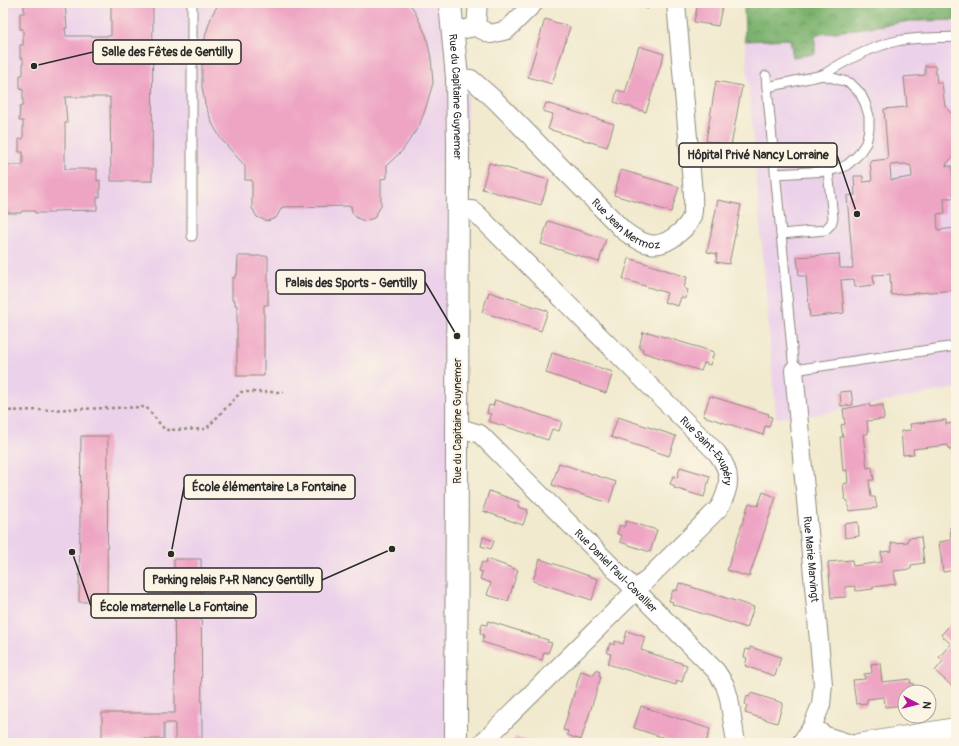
<svg xmlns="http://www.w3.org/2000/svg" width="959" height="746" font-family="Pangolin,sans-serif">
  <defs>
    <pattern id="forest-crowns" width="20" height="18" patternUnits="userSpaceOnUse"><rect width="20" height="18" fill="#7bb26e"/><path d="M2 6a3 3 0 1 1 6 0M12 15a3 3 0 1 1 6 0" fill="none" stroke="#65915b"/></pattern>
  </defs>
  <rect width="100%" height="100%" fill="#fcf5e5"/>
  <filter id="ink" filterUnits="userSpaceOnUse"><feTurbulence type="fractalNoise" baseFrequency=".025" numOctaves="2"/><feDisplacementMap in="SourceGraphic" scale="8" xChannelSelector="R" yChannelSelector="G"/><feConvolveMatrix kernelMatrix="1 2 1 2 8 2 1 2 1" color-interpolation-filters="sRGB"/></filter>
  <filter id="wash" filterUnits="userSpaceOnUse"><feTurbulence type="fractalNoise" baseFrequency=".012" numOctaves="4" result="noise"/><feDisplacementMap in="SourceGraphic" scale="16" xChannelSelector="R" yChannelSelector="G"/><feGaussianBlur stdDeviation="0.9" result="paint"/><feColorMatrix in="noise" values="0 0 0 0 0 0 0 0 0 0 0 0 0 0 0 0 0 1.4 0 .05"/><feComposite in="paint" operator="in"/></filter>
  <g filter="url(#wash)">
    <rect width="100%" height="100%" fill="#f1eacf"/>
    <g fill="#ecd1ea">
      <polygon points="3,3 460,3 468,74 454,743 3,743"/>
      <polygon points="956,20 956,388 815,415 776,418 745,41 790,39 911,21"/>
    </g>
    <polygon fill="url(#forest-crowns)" stroke="#536e4c" points="744,3 956,3 956,20 911,21 815,35 815,54 793,57 790,39 745,41"/>
    <g id="blocks">
      <g fill="#eea5c4" fill-rule="evenodd">
        <polygon points="24,3 65,3 67,28 65,28 66,36 111,36 111,3 153,3 152,181 111,181 110,97 65,97 67,123 65,123 65,169 97,169 97,181 100,180 100,197 97,197 97,210 53,211 53,213 35,213 35,211 22,211 21,213 8,213 8,211 3,211 3,165 23,165 23,152 19,152 19,139 23,139 23,121 19,121 20,106 23,106 23,90 20,89 20,75 23,75 23,58 20,58 20,45 23,45 23,29 20,29 20,13 24,13"/>
        <polygon points="219,3 408,3 413,8 426,35 431,58 433,83 425,110 419,126 402,151 387,165 387,178 381,179 381,206 374,218 364,221 357,218 352,212 351,206 282,207 276,218 267,221 257,217 252,208 252,180 245,180 245,166 221,139 212,123 205,104 202,87 202,51 206,33 212,15"/>
        <polygon points="629,3 649,3 648,9"/>
        <polygon points="698,3 723,3 718,26 694,22"/>
        <polygon points="545,19 570,27 552,84 528,77"/>
        <polygon points="639,46 664,54 646,112 614,102 617,90 625,93"/>
        <path d="M925 66H935L937 83H942L945 107 956 118V154L947 163 946 166H952L954 198H944L945 213 937 214 938 230 956 228V290L891 295 890 274 873 275 874 285 855 287 854 279 841 280 844 313 810 317 806 276H799L797 257 839 254 840 268H853L847 196 855 195 854 176H863V182L872 181 870 161 888 159 884 109 907 107 904 77 925 75ZM905 164 911 166 912 177 891 180 890 165Z"/>
        <polygon points="716,81 742,86 731,146 706,141"/>
        <polygon points="546,103 614,124 607,147 548,129 553,114 543,111"/>
        <polygon points="489,163 549,180 541,205 482,189"/>
        <polygon points="621,170 679,187 671,212 614,195"/>
        <polygon points="718,200 741,205 729,264 716,262 717,254 707,252"/>
        <polygon points="548,221 606,239 599,262 541,244"/>
        <polygon points="238,256 268,256 268,305 264,305 264,376 237,376 237,305 235,305 235,300 232,300 232,278 235,278 235,275 237,275"/>
        <polygon points="629,258 687,277 684,288 688,290 685,299 681,297 678,306 664,302 667,293 623,279"/>
        <polygon points="489,292 548,311 541,331 482,312"/>
        <polygon points="643,332 647,333 648,332 714,352 710,365 704,363 701,371 642,352 643,349 639,348"/>
        <polygon points="552,353 613,372 606,393 546,373"/>
        <polygon points="851,391 853,405 841,406 840,392"/>
        <polygon points="710,396 769,414 768,416 772,417 769,427 765,426 763,435 703,416"/>
        <polygon points="495,400 562,422 559,431 552,429 548,440 488,421 491,414 487,413 489,405 493,406"/>
        <polygon points="869,404 870,407 883,405 884,419 867,421 868,434 863,434 867,468 872,467 874,480 869,480 871,497 875,497 877,508 849,511 847,500 845,500 843,484 848,483 847,470 843,471 840,437 843,437 841,425 845,424 843,409"/>
        <polygon points="618,417 676,436 669,456 611,437"/>
        <polygon points="946,420 946,424 956,423 956,449 949,450 948,445 913,449 914,454 903,455 901,431 911,430 910,424"/>
        <polygon points="81,436 108,436 107,602 79,602"/>
        <polygon points="559,463 616,482 609,503 552,485"/>
        <polygon points="680,467 710,476 704,497 674,488 674,485 670,484 673,476 677,478"/>
        <polygon points="489,491 520,502 518,507 528,510 523,525 483,511"/>
        <polygon points="763,492 776,497 749,577 727,570 749,503 758,506"/>
        <polygon points="626,521 657,530 650,552 620,542 622,535 617,534 620,525 624,527"/>
        <polygon points="858,522 859,536 845,538 844,524"/>
        <polygon points="950,527 956,527 956,570 943,572 939,542 951,540"/>
        <polygon points="483,537 494,541 491,549 481,546"/>
        <polygon points="921,537 924,563 911,565 911,569 894,571 896,584 873,587 873,589 856,591 855,586 845,587 846,597 831,598 828,562 852,560 853,566 882,562 881,552 892,551 891,543 908,542 908,538"/>
        <polygon points="174,559 201,559 202,743 175,743 175,723 164,723 164,739 102,739 102,713 175,713"/>
        <polygon points="487,559 518,570 508,601 487,595 491,583 480,579 482,572 479,571 482,562 486,563"/>
        <polygon points="540,559 598,579 592,600 533,581"/>
        <polygon points="679,583 754,607 747,628 672,604 673,602 669,601 673,590 677,591"/>
        <polygon points="956,618 956,684 953,687 935,671 943,661 939,657 951,644 941,635"/>
        <polygon points="488,621 548,640 547,642 552,643 548,653 544,652 542,660 482,642 484,635 480,633 482,624 487,625"/>
        <polygon points="627,631 645,637 641,650 687,665 682,682 677,680 676,685 608,664 611,654 607,653 610,643 614,645 615,641 623,644"/>
        <polygon points="750,647 781,657 775,676 745,666 747,658 744,657 746,649 750,650"/>
        <polygon points="880,663 882,682 910,679 911,684 913,683 914,692 905,692 905,705 885,707 884,697 867,699 867,703 856,704 853,680 865,679 864,674 872,673 871,664"/>
        <polygon points="596,670 600,672 599,676 601,677 581,740 567,735 568,731 563,730 581,671 594,675"/>
        <polygon points="751,693 783,703 777,723 745,713 747,705 745,704 747,696 749,697"/>
        <polygon points="641,706 710,729 706,743 680,743 634,728"/>
        <polygon points="515,737 534,743 507,743 508,740 514,742"/>
      </g>
    </g>
  </g>
  <g filter="url(#ink)">
    <use href="#blocks" fill-opacity="0" stroke="#8e8a7d" stroke-width="1"/>
    <g fill="none" stroke-linecap="round" stroke-linejoin="round">
      <g stroke="#8e8a7d" stroke-width="11">
        <g id="lane">
          <path d="M823 75C846 60 870 47 897 41 916 37 937 38 956 37"/>
          <polyline points="766,76 794,370 956,346"/>
          <polyline points="767,87 823,75 850,83 860,93 865,103 869,116 869,129 866,143 858,155 847,165 840,168 828,171 776,174"/>
          <polyline points="781,234 825,230 831,224 833,218 828,171"/>
          <polyline points="192,236 192,3"/>
        </g>
      </g>
      <g stroke="#8e8a7d" stroke-width="20">
        <g id="street">
          <polyline points="476,27 491,34 507,30 534,3"/>
          <polyline points="465,29 476,27 478,3"/>
          <path id="s1" d="M457 78 471 79 495 100 624 231C644 246 659 251 679 233 684 229 690 222 692 216 694 210 693 201 693 194L676 3"/>
          <path id="s2" d="M457 210H472L478 215 717 453C732 472 731 487 719 508L482 743"/>
          <path id="s3" d="M794 370 823 684 821 705 812 727 801 743"/>
          <path id="s4" d="M457 427 480 434 716 671 725 685 729 698 736 743"/>
          <polyline points="812,727 826,736 848,743"/>
          <polyline points="858,743 956,727"/>
        </g>
      </g>
      <g stroke="#8e8a7d" stroke-width="24">
        <g id="secondary">
          <path id="s5" d="M450 3 457 78 458 145 456 743"/>
        </g>
      </g>
      <polyline stroke="#8e8a7d" stroke-width="2.5" stroke-dasharray="3 3" stroke-linecap="butt" points="3,411 146,407 165,430 206,429 241,392 284,392"/>
      <use href="#lane" stroke="#fff" stroke-width="9"/>
      <use href="#street" stroke="#fff" stroke-width="18"/>
      <use href="#secondary" stroke="#fff" stroke-width="22"/>
    </g>
  </g>
  <g text-anchor="middle" stroke-width="4" stroke-linejoin="round" paint-order="stroke">
    <g font-size="11" fill="#2b2b2b" stroke="#fcf5e5">
      <text dy="4" stroke="none"><textPath href="#s5" startOffset="94">Rue du Capitaine Guynemer</textPath></text>
      <text dy="4" stroke="none"><textPath href="#s1" startOffset="228">Rue Jean Mermoz</textPath></text>
      <text transform="translate(457 421) rotate(-90)" y="4">Rue du Capitaine Guynemer</text>
      <text dy="4" stroke="none"><textPath href="#s2" startOffset="353">Rue Saint-Exupéry</textPath></text>
      <text dy="4" stroke="none"><textPath href="#s3" startOffset="190">Rue Marie Marvingt</textPath></text>
      <text dy="4" stroke="none"><textPath href="#s4" startOffset="217">Rue Daniel Paul-Cavallier</textPath></text>
    </g>
  </g>
  <path fill="none" stroke="#2b2b2b" stroke-width="1.5" d="M34 66L93 52M857 214L837 155M457 336L425 282M171 554L184 487M392 549L322 580M72 552L91 606"/>
  <g fill="#2b2b2b" stroke="#fcf5e5" stroke-width="1.5">
    <circle cx="34" cy="66" r="4"/>
    <circle cx="857" cy="214" r="4"/>
    <circle cx="457" cy="336" r="4"/>
    <circle cx="171" cy="554" r="4"/>
    <circle cx="392" cy="549" r="4"/>
    <circle cx="72" cy="552" r="4"/>
  </g>
  <g fill="#fcf5e5" stroke="#2b2b2b" stroke-width="1.5">
    <rect x="93" y="40" width="148" height="24" rx="4"/>
    <rect x="679" y="143" width="158" height="24" rx="4"/>
    <rect x="276" y="270" width="149" height="24" rx="4"/>
    <rect x="184" y="475" width="171" height="24" rx="4"/>
    <rect x="144" y="568" width="178" height="24" rx="4"/>
    <rect x="91" y="594" width="165" height="24" rx="4"/>
  </g>
  <g font-size="12" text-anchor="middle" font-weight="bold" fill="#2b2b2b">
    <text x="167" y="56">Salle des Fêtes de Gentilly</text>
    <text x="758" y="159">Hôpital Privé Nancy Lorraine</text>
    <text x="351" y="287">Palais des Sports - Gentilly</text>
    <text x="269" y="491">École élémentaire La Fontaine</text>
    <text x="233" y="584">Parking relais P+R Nancy Gentilly</text>
    <text x="174" y="611">École maternelle La Fontaine</text>
  </g>
  <rect width="959" height="746" fill="none" stroke="#fcf5e5" stroke-width="16"/>
  <g transform="translate(917 704) rotate(97)"><circle r="19" fill="#fcf5e5" stroke="#a8a49b"/>
  <path d="M0-3L7 15L0 10L-7 15Z" fill="#b5179e"/>
  <text y="-6" font-size="11" font-weight="bold" text-anchor="middle" fill="#2b2b2b">N</text>
  </g>
</svg>
